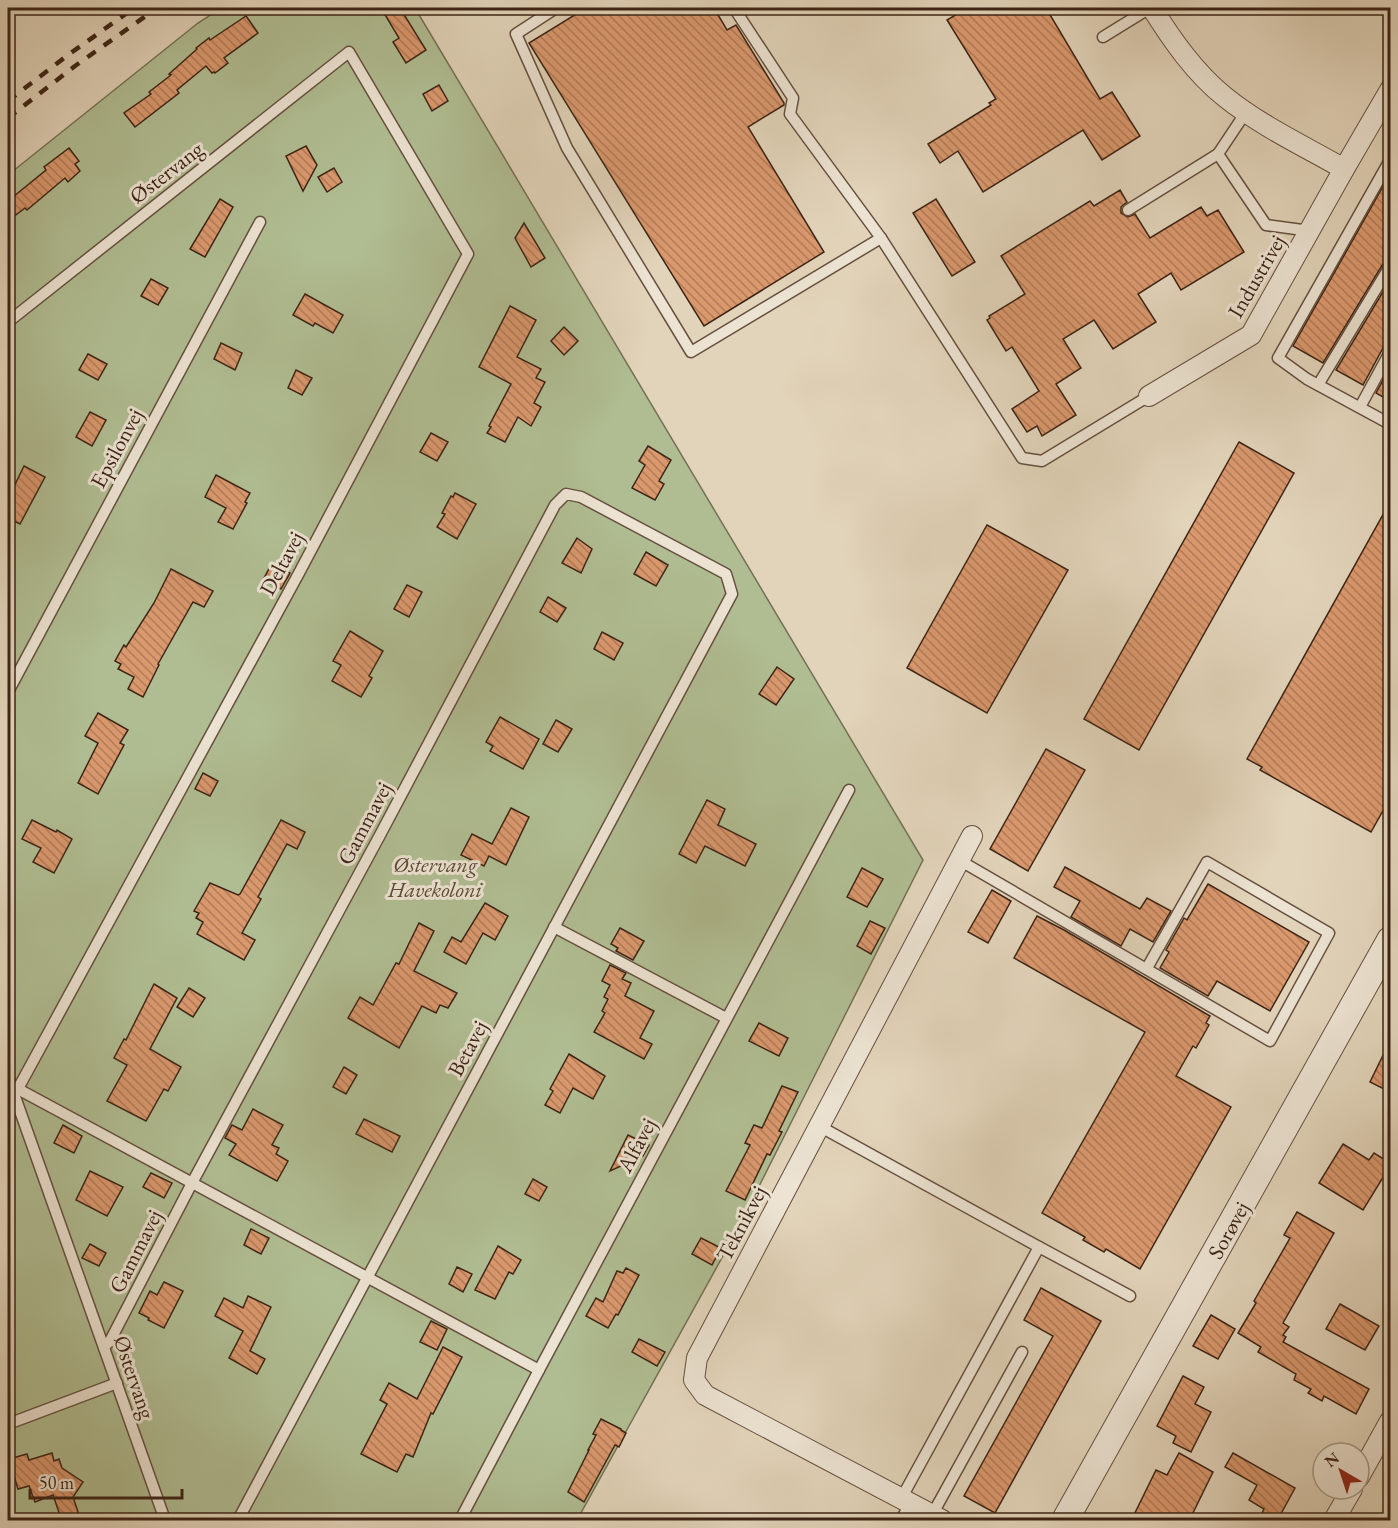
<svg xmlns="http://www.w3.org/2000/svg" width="1398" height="1528" font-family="'EB Garamond',serif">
  <defs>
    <pattern id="building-back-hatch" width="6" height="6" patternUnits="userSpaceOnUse" patternTransform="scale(1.5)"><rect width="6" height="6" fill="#da986d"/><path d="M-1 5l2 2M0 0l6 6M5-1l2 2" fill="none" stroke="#b27c59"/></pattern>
  </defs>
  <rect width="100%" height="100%" fill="#e2d4ba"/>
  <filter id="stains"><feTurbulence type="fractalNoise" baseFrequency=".00333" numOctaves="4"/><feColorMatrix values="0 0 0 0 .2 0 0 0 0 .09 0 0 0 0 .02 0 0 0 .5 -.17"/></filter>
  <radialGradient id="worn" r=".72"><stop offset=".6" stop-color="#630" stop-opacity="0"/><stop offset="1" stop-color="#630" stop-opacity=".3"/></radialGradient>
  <polygon fill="#b0bd92" stroke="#767054" stroke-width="1.5" points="221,8 415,8 923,860 734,1236 577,1520 8,1520 8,175 198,23"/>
  <g fill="url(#building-back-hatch)" stroke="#3d2416" stroke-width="1.5">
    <polygon points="381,8 400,8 426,50 406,63 393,42 399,38"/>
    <polygon points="575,8 714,8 727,30 736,25 784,103 784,105 748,127 824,252 704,326 529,43 578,13"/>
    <polygon points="967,8 1046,8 1100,99 1112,92 1140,136 1102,160 1083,130 983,192 958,151 940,163 928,144 991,105 989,103 996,99 947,20"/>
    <polygon points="246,16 258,33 224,58 228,63 215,73 214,72 212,73 206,66 177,90 179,93 135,127 124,113 151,94 149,92 171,75 169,74 197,49 196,48 209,38 210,40"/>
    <polygon points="439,85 448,101 432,111 423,94"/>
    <polygon points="306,146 317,165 303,191 286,156"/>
    <polygon points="69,148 79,161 75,164 80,171 68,182 65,178 27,210 25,208 8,221 8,201 46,170 44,167"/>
    <polygon points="334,168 342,182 327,192 318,177"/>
    <polygon points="1390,174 1390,259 1384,262 1323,363 1293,346"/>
    <polygon points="1120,190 1127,202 1121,207 1121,213 1128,217 1135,214 1150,238 1201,207 1207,216 1218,210 1244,252 1181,290 1171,273 1138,294 1156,322 1113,349 1094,320 1063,339 1081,368 1056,384 1076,415 1042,436 1037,426 1027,432 1012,409 1039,391 1012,347 1006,351 987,320 990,318 989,316 1025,294 1001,256 1090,201 1094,206"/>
    <polygon points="220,199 233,207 205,257 190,249"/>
    <polygon points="936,199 975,262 952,276 913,213"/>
    <polygon points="524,223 545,258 531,267 515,238"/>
    <polygon points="151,279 168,288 158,305 141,296"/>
    <polygon points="1390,280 1390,345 1387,345 1383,348 1363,385 1336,370"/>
    <polygon points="305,294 343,315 333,333 315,323 313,326 293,315"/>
    <polygon points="510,306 536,320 517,357 541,369 536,378 545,382 534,403 541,407 531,426 518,417 505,442 487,433 491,427 489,426 511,384 479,367"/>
    <polygon points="564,327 578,341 564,355 551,341"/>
    <polygon points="221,343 242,353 235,370 214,359"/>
    <polygon points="88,354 107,364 98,380 79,370"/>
    <polygon points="1390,367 1390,401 1376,393"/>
    <polygon points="296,370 312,378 302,395 288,388"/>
    <polygon points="90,412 106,420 92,446 76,437"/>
    <polygon points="431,433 448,442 437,461 420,452"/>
    <polygon points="1239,442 1294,473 1139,750 1084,719"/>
    <polygon points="648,446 671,460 659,481 664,484 655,500 632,488 645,465 639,461"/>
    <polygon points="24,466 45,477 20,524 8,518 8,499"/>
    <polygon points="216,475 250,493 245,502 247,503 233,529 218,522 226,508 205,497"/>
    <polygon points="455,493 476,504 457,539 437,527 445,514 442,513 451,496 453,497"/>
    <polygon points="1390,502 1390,798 1371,832 1260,770 1262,767 1247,759"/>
    <polygon points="987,525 1068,570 987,713 907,668"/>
    <polygon points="577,538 592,549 581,573 562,563"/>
    <polygon points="646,552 668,565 656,586 634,574"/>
    <polygon points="272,563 290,573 281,589 263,580"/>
    <polygon points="171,569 213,591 204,607 193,602 158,664 159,665 143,697 128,689 134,677 118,669 121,664 115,661 124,645 126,647 154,603"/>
    <polygon points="407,585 422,592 409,617 394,609"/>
    <polygon points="548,597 566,608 557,622 540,612"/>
    <polygon points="350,631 383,651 369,676 372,678 361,697 332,681 341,665 333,661"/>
    <polygon points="602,632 623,643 614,660 594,649"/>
    <polygon points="777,667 794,679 776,705 759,694"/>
    <polygon points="98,713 128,730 120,743 124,745 98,794 78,783 98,743 85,736"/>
    <polygon points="500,717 539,739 523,769 490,751 493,746 486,742"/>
    <polygon points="556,720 572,729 558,752 543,744"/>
    <polygon points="1046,749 1085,770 1028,871 990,849"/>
    <polygon points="203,773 218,781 210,796 195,789"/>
    <polygon points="707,800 725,809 718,825 756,844 745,866 705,846 696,863 679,854"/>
    <polygon points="511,808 529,817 506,865 489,856 484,866 461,855 472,834 492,844"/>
    <polygon points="32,820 56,832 57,830 72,839 54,873 33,862 41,848 22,839"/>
    <polygon points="281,820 305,832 297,849 287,844 258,897 261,899 242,933 255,940 244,960 197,934 203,922 196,918 199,913 194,911 210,883 238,895 240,894"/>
    <polygon points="1065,867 1140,909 1147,898 1171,911 1153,942 1130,929 1121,946 1071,917 1080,901 1054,887"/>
    <polygon points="862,868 883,879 867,907 847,897"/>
    <polygon points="1208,884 1309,942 1270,1011 1217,981 1208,996 1160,968 1169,952 1166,950 1184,918 1187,920"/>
    <polygon points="992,890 1011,901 988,943 968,932"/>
    <polygon points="485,903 508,916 495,940 483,933 466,964 444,952 452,937 461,942"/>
    <polygon points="1037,916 1064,930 1210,1016 1206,1023 1209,1025 1196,1048 1193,1046 1176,1076 1231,1107 1140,1269 1106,1249 1104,1252 1083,1240 1085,1237 1042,1213 1145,1032 1014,958"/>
    <polygon points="870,921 885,928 871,954 857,946"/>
    <polygon points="419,923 434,931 414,971 457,993 448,1008 440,1005 436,1013 422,1006 399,1048 348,1018 360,997 373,1005 396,963 399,964"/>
    <polygon points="620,928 644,941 633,960 616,951 618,948 611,944"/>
    <polygon points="610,965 626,973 622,979 631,983 625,996 654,1011 640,1038 652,1044 644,1059 594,1032 605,1013 602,1011 608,999 604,997 610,985 602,981"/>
    <polygon points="154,984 177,998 150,1049 181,1067 168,1091 164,1089 146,1121 107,1101 127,1065 114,1058 124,1039 126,1040"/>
    <polygon points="189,988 205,998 193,1017 177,1007"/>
    <polygon points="759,1023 788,1038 779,1056 749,1041"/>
    <polygon points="1390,1041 1390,1092 1370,1082"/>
    <polygon points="569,1054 605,1076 593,1099 573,1088 560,1113 545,1105 553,1091 550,1089"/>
    <polygon points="344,1067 357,1075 346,1094 333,1087"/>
    <polygon points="782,1086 798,1092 779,1131 782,1132 770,1155 767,1154 745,1200 726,1191 750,1145 745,1143 754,1125 762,1128"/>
    <polygon points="253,1109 283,1125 272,1145 279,1148 276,1154 288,1161 277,1181 229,1155 236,1144 225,1138 232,1125 242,1130"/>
    <polygon points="364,1119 400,1136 392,1152 356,1134"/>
    <polygon points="63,1125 82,1136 74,1153 54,1143"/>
    <polygon points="628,1135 649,1145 643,1156 610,1171"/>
    <polygon points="1343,1144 1369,1160 1374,1153 1390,1163 1390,1166 1363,1210 1319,1183"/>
    <polygon points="90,1171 123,1187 107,1216 76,1200"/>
    <polygon points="151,1173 172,1183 164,1198 143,1187"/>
    <polygon points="533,1179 547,1187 539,1201 525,1194"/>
    <polygon points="1297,1212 1334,1233 1283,1323 1289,1327 1283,1335 1286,1337 1283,1342 1369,1389 1356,1414 1324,1396 1322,1401 1308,1393 1311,1389 1294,1380 1296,1374 1258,1352 1261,1347 1238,1333 1256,1303 1254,1301 1290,1238 1284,1235"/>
    <polygon points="251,1229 269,1238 261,1254 244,1245"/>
    <polygon points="701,1238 721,1248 712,1265 692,1254"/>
    <polygon points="90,1244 106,1253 99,1266 82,1258"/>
    <polygon points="498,1246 521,1260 513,1274 509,1272 495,1299 475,1290"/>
    <polygon points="457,1267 472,1274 463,1292 449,1284"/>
    <polygon points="626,1268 639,1275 618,1315 616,1314 608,1328 586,1316 596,1298 603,1302 617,1271 623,1273"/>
    <polygon points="164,1282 183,1291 164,1328 148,1320 149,1318 139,1313 150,1291 157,1295"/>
    <polygon points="1041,1288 1101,1321 995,1513 964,1496 1053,1336 1024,1320"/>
    <polygon points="248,1296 271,1307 250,1351 265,1359 257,1374 229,1358 243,1331 215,1316 224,1298 243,1308"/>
    <polygon points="1340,1304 1379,1326 1365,1350 1326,1329"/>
    <polygon points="1211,1315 1235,1329 1218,1359 1193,1346"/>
    <polygon points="431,1321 447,1329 437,1350 420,1342"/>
    <polygon points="639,1339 665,1352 657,1366 632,1352"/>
    <polygon points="443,1347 462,1357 433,1414 431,1413 413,1457 406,1454 397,1472 361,1454 387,1404 380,1400 389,1383 417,1399"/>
    <polygon points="1183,1376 1204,1387 1195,1404 1211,1412 1191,1452 1173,1443 1176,1436 1157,1426"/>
    <polygon points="601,1419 621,1429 621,1430 626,1433 619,1447 615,1445 584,1502 568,1492 589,1450 588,1450 596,1435 593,1434"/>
    <polygon points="52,1453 54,1461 59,1459 62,1468 83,1482 73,1497 81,1521 62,1521 53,1495 35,1502 29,1486 18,1489 9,1459 27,1454 29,1460"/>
    <polygon points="1179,1453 1213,1472 1189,1521 1131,1521 1156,1470 1167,1475"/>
    <polygon points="1233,1453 1295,1488 1277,1521 1258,1521 1264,1509 1249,1500 1257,1485 1225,1467"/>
  </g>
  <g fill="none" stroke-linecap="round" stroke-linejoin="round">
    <g stroke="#66503f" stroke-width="13">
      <g id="service">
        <polyline points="556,8 516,34 567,148 691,352 881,238"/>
        <polyline points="734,8 793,98 790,114 881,238 1022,458 1042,461 1149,396"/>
        <polyline points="1103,37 1150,8"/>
        <polyline points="1246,112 1218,154 1266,225 1310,231"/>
        <polyline points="1390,160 1278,358 1307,379 1390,424"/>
        <polyline points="1128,210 1218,154"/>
        <polyline points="8,322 349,52 468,254 299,573 14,1096"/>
        <polyline points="1318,385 1390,266"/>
        <polyline points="1360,407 1390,352"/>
        <polyline points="8,692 260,222"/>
        <polyline points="959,860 1270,1041 1329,933 1207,862 1147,968"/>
        <polyline points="554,927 726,1018"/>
        <polyline points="8,1077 165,1520"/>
        <polyline points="18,1089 539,1370"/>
        <polyline points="819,1126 1039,1247"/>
        <polyline points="104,1347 110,1341 192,1183 380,835 555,505 566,494 581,497 726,574 732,594 238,1520"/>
        <polyline points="8,1424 117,1383"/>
        <polyline points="901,1499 1039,1247 1130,1296"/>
        <polyline points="932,1515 1022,1352"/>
        <polyline points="460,1520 539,1370 849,790"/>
        <polyline points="901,1520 910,1504"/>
      </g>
    </g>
    <g stroke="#66503f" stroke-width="22">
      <g id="minor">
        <path d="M1152 8C1172 40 1195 73 1225 97 1261 126 1304 146 1344 169"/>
        <polyline points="1149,396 1251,335 1344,169 1390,90"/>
        <polyline points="1359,1477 1390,1421"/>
        <polyline points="942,1520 705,1395 694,1380 697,1358 972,836"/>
        <polyline points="1334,1520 1352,1489"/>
      </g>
    </g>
    <g stroke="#66503f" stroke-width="28">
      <polyline id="tertiary" points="1065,1520 1390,940"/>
    </g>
    <use href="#service" stroke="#ece3d2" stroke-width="10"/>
    <use href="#minor" stroke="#ece3d2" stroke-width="20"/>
    <use href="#tertiary" stroke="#ece3d2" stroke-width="26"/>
    <g stroke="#3d2416" stroke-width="4.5" stroke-dasharray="10 10" stroke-linecap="butt">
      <polyline points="8,101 68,55 134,8"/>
      <polyline points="8,118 75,66 157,8"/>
    </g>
  </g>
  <g text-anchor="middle" stroke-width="6" stroke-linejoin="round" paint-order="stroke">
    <g font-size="22" fill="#3d2416" stroke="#ece3d2">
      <text transform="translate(166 172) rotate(-38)" y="8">Østervang</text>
      <text transform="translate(1256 276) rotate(-60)" y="8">Industrivej</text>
      <text transform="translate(116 448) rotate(-62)" y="8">Epsilonvej</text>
      <text transform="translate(281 563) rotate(-62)" y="8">Deltavej</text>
      <text transform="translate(364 823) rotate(-62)" y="8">Gammavej</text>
      <text transform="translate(467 1048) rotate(-62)" y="8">Betavej</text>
      <text transform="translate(636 1145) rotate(-62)" y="8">Alfavej</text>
      <text transform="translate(741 1223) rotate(-62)" y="8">Teknikvej</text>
      <text transform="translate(1228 1230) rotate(-61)" y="8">Sorøvej</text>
      <text transform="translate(135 1251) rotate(-63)" y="8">Gammavej</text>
      <text transform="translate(135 1377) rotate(71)" y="8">Østervang</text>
    </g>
    <g font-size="22" font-style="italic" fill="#5a4a35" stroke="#ece3d2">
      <text x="435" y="872">Østervang<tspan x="435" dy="25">Havekoloni</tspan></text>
    </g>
  </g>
  <rect width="1398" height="1528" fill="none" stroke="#e2d4ba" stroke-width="30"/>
  <rect x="9" y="9" width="1380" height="1510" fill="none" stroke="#3d2416" stroke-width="3"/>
  <rect x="15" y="15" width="1368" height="1498" fill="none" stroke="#3d2416" stroke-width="1.5"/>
  <g transform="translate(1341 1471) rotate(321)"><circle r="28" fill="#ece3d2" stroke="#a69787" stroke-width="1.5"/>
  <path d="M0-4.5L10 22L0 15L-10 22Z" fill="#8f2418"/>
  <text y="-9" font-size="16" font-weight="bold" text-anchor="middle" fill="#3d2416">N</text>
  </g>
  <path d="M30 1489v9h152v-9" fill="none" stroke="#3d2416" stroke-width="3"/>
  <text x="39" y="1489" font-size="18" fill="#3d2416" stroke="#ece3d2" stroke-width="4.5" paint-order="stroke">50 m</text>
  <rect width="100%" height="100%" filter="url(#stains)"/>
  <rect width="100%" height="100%" fill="url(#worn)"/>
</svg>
